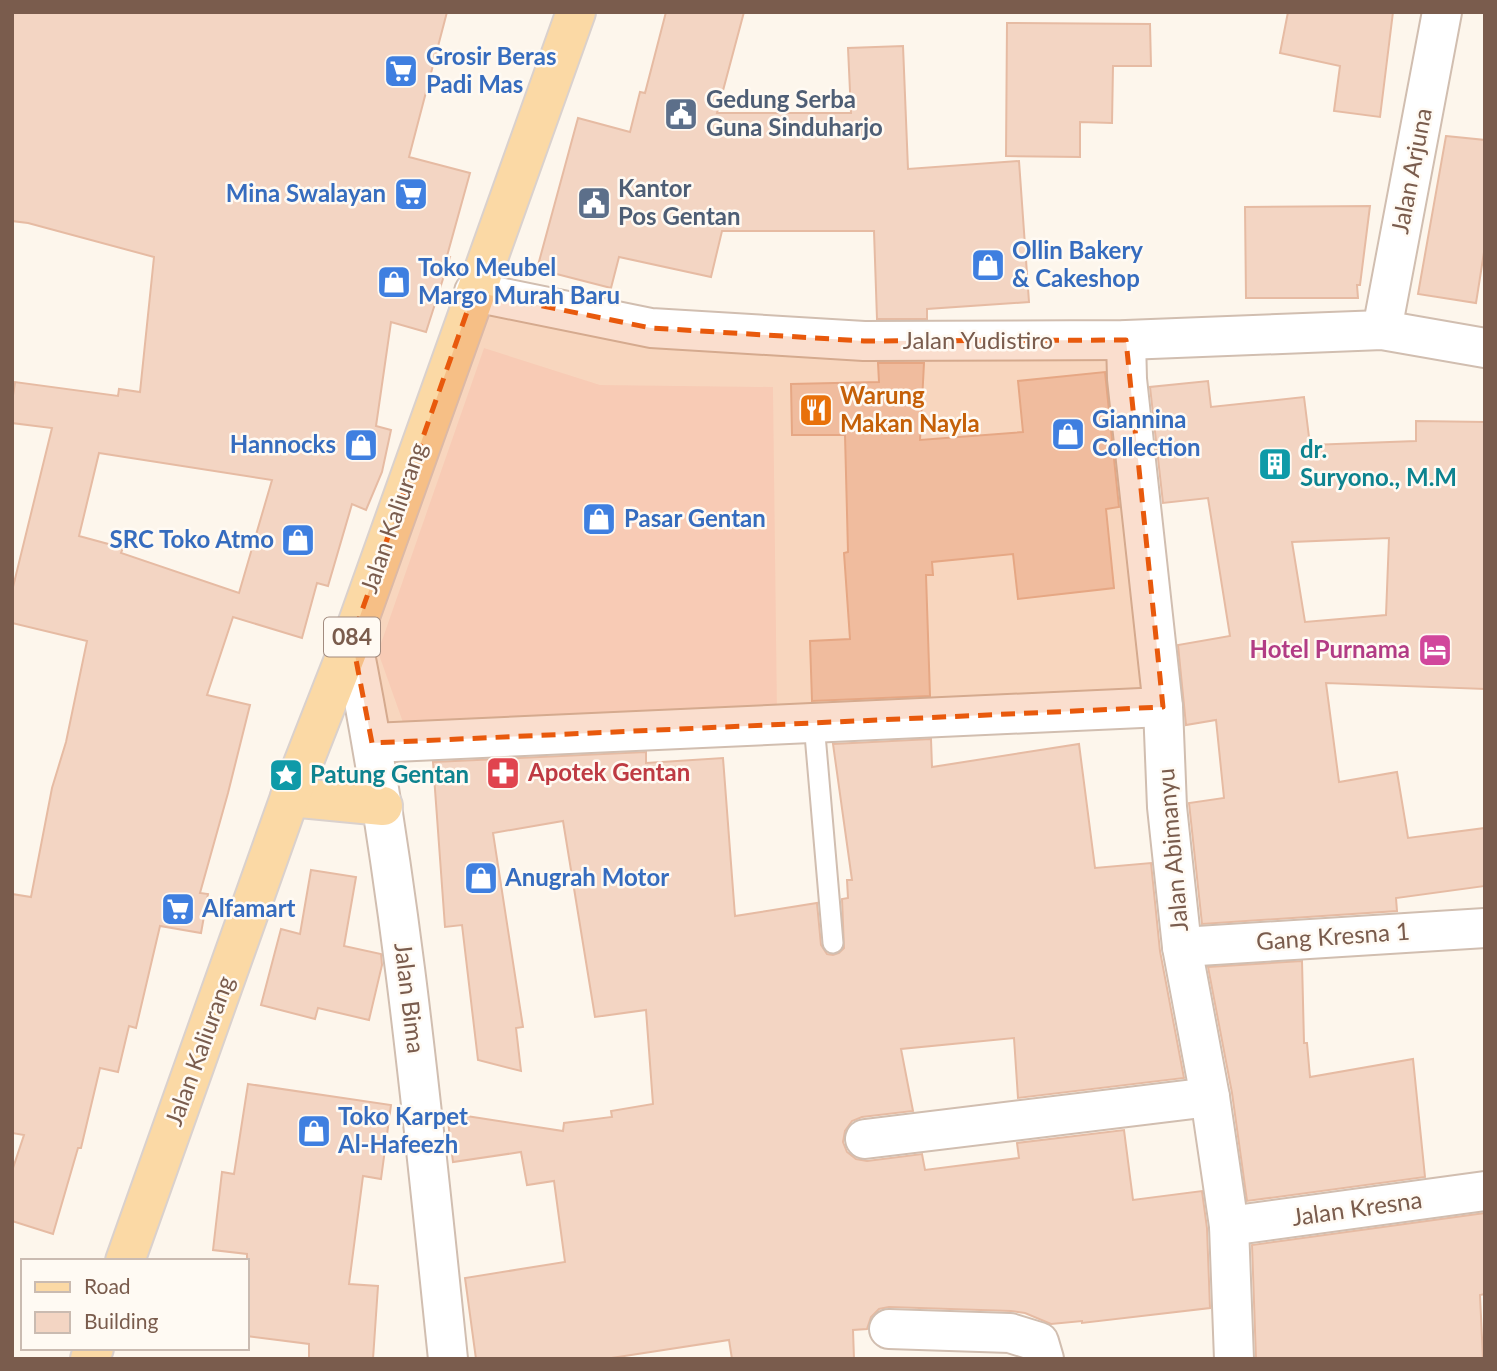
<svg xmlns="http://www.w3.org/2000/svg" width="1497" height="1371" font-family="Lato,sans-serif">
  <rect width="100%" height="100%" fill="#fdf6ec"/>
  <polygon fill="#fde8e0" points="484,348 600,385 773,387 777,711 405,728 378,652"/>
  <g fill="#f3d5c3" stroke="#e6bba3" stroke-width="2" fill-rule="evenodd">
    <path d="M12 12H447L409 157 470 173 447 256 450 257 426 332 391 322 376 426 391 430 382 472 366 510 352 504 328 586 317 583 302 638 233 617 207 695 250 705 228 793 200 893 208 894 201 933 160 926 136 1028 129 1026 118 1072 100 1068 81 1148H78L53 1234 12 1221V1171L24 1135 12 1133V894L31 897 52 788 66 742 87 641 12 623V591L52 428 12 423V402L15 382 118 396 119 389 140 392 154 257 28 223 12 221ZM99 453 272 480 239 593 121 553 123 548 79 536Z"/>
    <polygon points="666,12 744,12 717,113 851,113 848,48 903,46 908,169 1019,161 1029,302 927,309 927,319 877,319 874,231 722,231 711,277 619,257 611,288 537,269 578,118 630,132 640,92 645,93"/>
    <polygon points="1288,12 1393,12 1380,117 1334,111 1340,66 1280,53"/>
    <polygon points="1007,23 1150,24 1151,66 1113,66 1112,123 1080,122 1080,157 1006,156"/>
    <polygon points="1446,136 1485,140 1485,246 1476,303 1418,294"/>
    <polygon points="1370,206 1360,285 1357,285 1358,298 1246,298 1245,207"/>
    <polygon points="878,363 924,363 920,440 1023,432 1018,381 1105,372 1119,507 1106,509 1114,588 1018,599 1013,554 932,562 933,575 926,575 930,696 812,701 810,641 850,639 844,553 848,552 845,435 792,435 791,384 879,382"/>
    <path d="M1208 381 1211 407 1304 397 1310 445 1416 441V421L1485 422V689L1326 683 1339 782 1397 772 1408 838 1485 828V886L1396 898 1397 911 1202 924 1189 803 1224 798 1216 720 1186 725 1178 645 1230 636 1208 498 1163 503 1150 387ZM1389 538 1386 615 1305 622 1292 542Z"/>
    <polygon points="931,739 932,767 1079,744 1095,868 1151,863 1160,951 1184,1078 1018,1098 1014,1038 901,1049 913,1111 862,1117 852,1121 845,1131 843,1142 847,1152 856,1159 867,1161 922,1154 925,1170 1019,1158 1017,1143 1124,1130 1133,1200 1202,1191 1207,1228 1210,1308 1082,1323 1082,1321 1051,1324 1025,1313 1011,1311 889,1307 879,1309 871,1317 867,1329 853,1330 854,1359 732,1359 729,1340 605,1359 476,1359 465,1278 565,1262 554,1181 527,1185 521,1152 453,1162 447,1113 563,1131 564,1123 612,1117 611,1111 653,1104 646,1010 595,1017 563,821 493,833 523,1027 516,1028 521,1071 478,1060 462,925 445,927 433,762 646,752 646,763 723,758 735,916 817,903 821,945 827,954 833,955 839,953 844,948 842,899 848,898 847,880 852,880 833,744"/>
    <polygon points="311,870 356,877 344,946 381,954 382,965 369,1020 318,1008 315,1019 261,1005 281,929 300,934"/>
    <polygon points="1302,961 1304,1043 1307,1043 1310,1077 1413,1059 1425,1177 1247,1201 1232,1093 1208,967"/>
    <polygon points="248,1084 391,1105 381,1179 363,1176 349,1284 378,1286 373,1359 309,1359 309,1344 247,1336 247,1254 213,1250 222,1172 234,1174"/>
    <polygon points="1485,1213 1485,1294 1480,1295 1483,1359 1256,1359 1252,1245"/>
  </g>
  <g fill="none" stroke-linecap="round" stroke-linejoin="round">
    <g stroke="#d1beb0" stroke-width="23">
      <polyline id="service" points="814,723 833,943"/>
    </g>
    <g stroke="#d1beb0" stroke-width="42">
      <g id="minor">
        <polyline points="1382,330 1442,12"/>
        <polyline points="1126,340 1127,379 1163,707 1167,807 1182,947 1210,1097 1229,1226 1234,1359"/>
        <polyline points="372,743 1163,707"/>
        <polyline points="1182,947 1485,928"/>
        <polyline points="865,1139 1210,1097"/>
        <polyline points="1229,1226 1485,1191"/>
        <polyline points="889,1329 1010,1333 1039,1342 1044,1359"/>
      </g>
    </g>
    <g stroke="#d1beb0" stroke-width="42">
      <g id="tertiary">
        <polyline points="474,292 651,328 864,341 1126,340 1382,330 1485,348"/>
        <path d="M352 639C400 877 423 1118 448 1359"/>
      </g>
    </g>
    <g stroke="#dad1cd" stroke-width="42">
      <g id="primary">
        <polyline points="290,797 383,806"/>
        <polyline points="125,1261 290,797 352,639 576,12"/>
        <polyline points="90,1359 94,1348"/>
      </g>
    </g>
    <use href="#service" stroke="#fff" stroke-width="19"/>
    <use href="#minor" stroke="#fff" stroke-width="38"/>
    <use href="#tertiary" stroke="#fff" stroke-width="38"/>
    <use href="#primary" stroke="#fbd9a5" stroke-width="38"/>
  </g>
  <path fill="#e8590c" fill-opacity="0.2" stroke="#e8590c" stroke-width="5" stroke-dasharray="14 9" stroke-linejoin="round" d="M474 292 651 328 864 341 1126 340 1163 707 372 743 352 639Z"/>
  <defs>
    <g id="supermarket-square" transform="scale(1.75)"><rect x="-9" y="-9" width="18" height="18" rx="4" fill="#3f7fe0" stroke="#fffaf3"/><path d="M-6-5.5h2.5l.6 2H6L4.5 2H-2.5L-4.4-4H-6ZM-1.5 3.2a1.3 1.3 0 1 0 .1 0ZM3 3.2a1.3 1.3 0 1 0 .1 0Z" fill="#fff"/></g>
    <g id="civic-square" transform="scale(1.75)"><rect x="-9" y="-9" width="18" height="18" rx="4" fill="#5c6f8a" stroke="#fffaf3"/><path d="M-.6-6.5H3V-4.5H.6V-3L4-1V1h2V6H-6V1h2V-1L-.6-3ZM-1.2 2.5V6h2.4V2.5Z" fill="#fff"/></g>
    <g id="shop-square" transform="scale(1.75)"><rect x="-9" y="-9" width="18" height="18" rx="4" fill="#3f7fe0" stroke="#fffaf3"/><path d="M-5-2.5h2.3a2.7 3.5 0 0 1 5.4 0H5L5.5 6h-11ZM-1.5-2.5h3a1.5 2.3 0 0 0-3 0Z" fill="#fff"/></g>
    <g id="restaurant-square" transform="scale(1.75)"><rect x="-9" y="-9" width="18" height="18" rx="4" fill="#e8710a" stroke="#fffaf3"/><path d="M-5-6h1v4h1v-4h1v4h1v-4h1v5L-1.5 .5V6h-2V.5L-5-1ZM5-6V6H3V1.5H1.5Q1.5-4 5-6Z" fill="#fff"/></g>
    <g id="building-square" transform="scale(1.75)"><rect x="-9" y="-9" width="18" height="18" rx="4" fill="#0f9aa8" stroke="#fffaf3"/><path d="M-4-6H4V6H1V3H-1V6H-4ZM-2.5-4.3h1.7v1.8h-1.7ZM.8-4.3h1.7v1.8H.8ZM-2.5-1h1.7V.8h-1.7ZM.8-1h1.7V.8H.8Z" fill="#fff"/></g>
    <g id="hotel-square" transform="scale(1.75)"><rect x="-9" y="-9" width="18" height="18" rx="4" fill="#d1479c" stroke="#fffaf3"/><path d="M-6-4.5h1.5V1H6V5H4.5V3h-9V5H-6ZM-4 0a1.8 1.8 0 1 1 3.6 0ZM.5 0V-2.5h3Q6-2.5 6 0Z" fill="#fff"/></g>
    <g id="pharmacy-square" transform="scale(1.75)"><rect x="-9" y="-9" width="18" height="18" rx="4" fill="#e0444e" stroke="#fffaf3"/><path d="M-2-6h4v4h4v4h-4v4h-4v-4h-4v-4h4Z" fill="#fff"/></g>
    <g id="sight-square" transform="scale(1.75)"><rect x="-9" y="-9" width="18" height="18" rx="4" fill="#0f9aa8" stroke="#fffaf3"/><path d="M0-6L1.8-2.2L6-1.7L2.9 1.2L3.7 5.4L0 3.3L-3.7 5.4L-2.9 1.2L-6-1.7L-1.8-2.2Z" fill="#fff"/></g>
  </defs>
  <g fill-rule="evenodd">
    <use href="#supermarket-square" x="401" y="71"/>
    <use href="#civic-square" x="681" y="114"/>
    <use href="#supermarket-square" x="411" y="194"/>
    <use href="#civic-square" x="594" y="203"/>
    <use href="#shop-square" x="988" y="265"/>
    <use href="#shop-square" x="394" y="282"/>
    <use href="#restaurant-square" x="816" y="410"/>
    <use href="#shop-square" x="1068" y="434"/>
    <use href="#shop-square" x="361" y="445"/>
    <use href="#building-square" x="1275" y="464"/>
    <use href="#shop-square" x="599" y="519"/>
    <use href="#shop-square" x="298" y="540"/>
    <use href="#hotel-square" x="1435" y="650"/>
    <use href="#pharmacy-square" x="503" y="773"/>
    <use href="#sight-square" x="286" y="775"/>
    <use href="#shop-square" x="481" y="878"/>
    <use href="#supermarket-square" x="178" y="909"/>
    <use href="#shop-square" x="314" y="1131"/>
  </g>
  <g text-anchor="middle" stroke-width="5" stroke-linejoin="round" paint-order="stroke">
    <rect fill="#fffaf3" stroke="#a28b7f" stroke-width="2" x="324" y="617.5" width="56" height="39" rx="5"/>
    <g font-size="23" font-weight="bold" fill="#7a5c4d">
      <text x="352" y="645">084</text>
    </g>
    <g font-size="24" font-weight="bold" fill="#366cbe" stroke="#fffaf3" text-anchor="start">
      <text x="426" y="65">Grosir Beras<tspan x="426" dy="28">Padi Mas</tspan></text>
      <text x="386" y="202" text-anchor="end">Mina Swalayan</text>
      <text x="1012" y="259">Ollin Bakery<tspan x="1012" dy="28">&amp; Cakeshop</tspan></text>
      <text x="418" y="276">Toko Meubel<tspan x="418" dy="28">Margo Murah Baru</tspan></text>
      <text x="1092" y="428">Giannina<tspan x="1092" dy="28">Collection</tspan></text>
      <text x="336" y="453" text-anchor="end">Hannocks</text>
      <text x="624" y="527">Pasar Gentan</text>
      <text x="274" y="548" text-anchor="end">SRC Toko Atmo</text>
      <text x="505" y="886">Anugrah Motor</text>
      <text x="202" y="917">Alfamart</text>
      <text x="338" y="1125">Toko Karpet<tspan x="338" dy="28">Al-Hafeezh</tspan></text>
    </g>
    <g font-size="24" font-weight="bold" fill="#4e5e75" stroke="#fffaf3" text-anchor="start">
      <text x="706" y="108">Gedung Serba<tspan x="706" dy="28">Guna Sinduharjo</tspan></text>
      <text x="618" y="197">Kantor<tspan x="618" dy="28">Pos Gentan</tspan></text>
    </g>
    <g font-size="24" fill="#7a5c4d" stroke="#fffaf3">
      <text transform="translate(1412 171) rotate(-79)" y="8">Jalan Arjuna</text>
      <text x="978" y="349">Jalan Yudistiro</text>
      <text transform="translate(394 518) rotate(-71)" y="8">Jalan Kaliurang</text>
      <text transform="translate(1173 850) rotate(-95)" y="8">Jalan Abimanyu</text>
      <text transform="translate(1333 937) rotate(-4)" y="8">Gang Kresna 1</text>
      <text transform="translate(409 998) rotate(83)" y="8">Jalan Bima</text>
      <text transform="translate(200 1051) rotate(-70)" y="8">Jalan Kaliurang</text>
      <text transform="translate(1357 1209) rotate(-8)" y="8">Jalan Kresna</text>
    </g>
    <g font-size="24" font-weight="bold" fill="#c56008" stroke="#fffaf3" text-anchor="start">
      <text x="840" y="404">Warung<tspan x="840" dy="28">Makan Nayla</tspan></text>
    </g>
    <g font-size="24" font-weight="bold" fill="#0d838f" stroke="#fffaf3" text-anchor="start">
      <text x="1300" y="458">dr.<tspan x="1300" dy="28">Suryono., M.M</tspan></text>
      <text x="310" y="783">Patung Gentan</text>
    </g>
    <g font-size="24" font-weight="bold" fill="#b23c85" stroke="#fffaf3" text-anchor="end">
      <text x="1410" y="658">Hotel Purnama</text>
    </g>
    <g font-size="24" font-weight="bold" fill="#be3a42" stroke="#fffaf3" text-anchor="start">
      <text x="528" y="781">Apotek Gentan</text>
    </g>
  </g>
  <rect width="1497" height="1371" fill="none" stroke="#7a5c4d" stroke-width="28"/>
  <rect x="21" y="1259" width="228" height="91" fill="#fffaf3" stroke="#cabbb1" stroke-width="2"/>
  <rect x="35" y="1282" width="35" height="10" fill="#fbd9a5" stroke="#cabbb1" stroke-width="2"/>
  <text x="84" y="1294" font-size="21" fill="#7a5c4d">Road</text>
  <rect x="35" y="1312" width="35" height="21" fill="#f3d5c3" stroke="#cabbb1" stroke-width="2"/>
  <text x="84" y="1329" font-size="21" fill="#7a5c4d">Building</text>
</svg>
